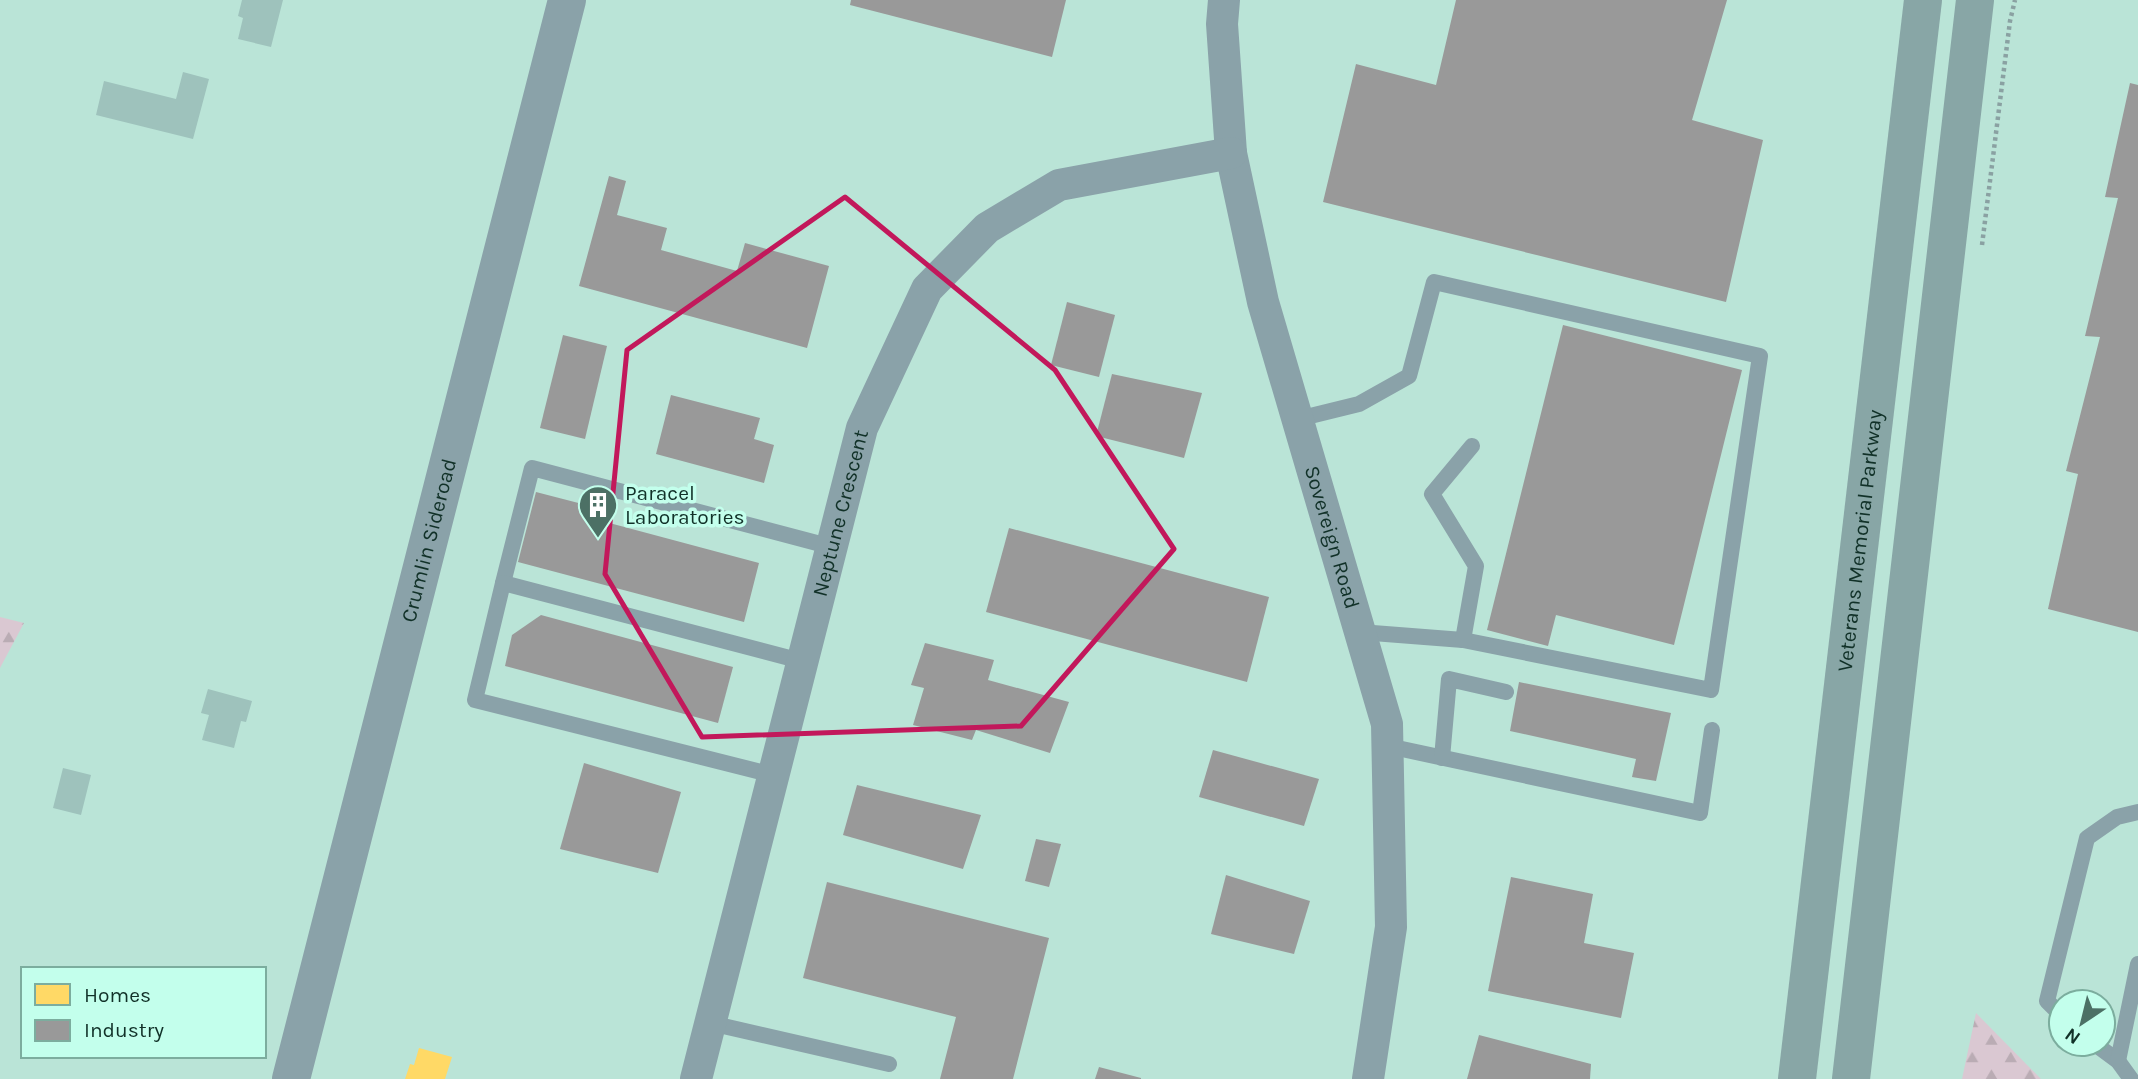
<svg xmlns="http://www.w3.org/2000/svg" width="2138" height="1079" font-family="Karla,sans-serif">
  <defs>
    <pattern id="forest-firs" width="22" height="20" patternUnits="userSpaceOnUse" patternTransform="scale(1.75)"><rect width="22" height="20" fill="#dac8d2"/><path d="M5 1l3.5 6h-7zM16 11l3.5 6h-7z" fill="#baacb4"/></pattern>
  </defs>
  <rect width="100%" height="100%" fill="#bae4d7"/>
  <g fill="url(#forest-firs)">
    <polygon points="0,617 24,623 0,668"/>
    <polygon points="1976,1013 2041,1079 1962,1079"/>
  </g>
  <polygon fill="#ffd966" points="419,1048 452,1057 445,1079 405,1079 410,1064 414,1065"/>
  <g fill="#999">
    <polygon points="851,0 1066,0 1052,57 850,5"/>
    <polygon points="1456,0 1727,0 1692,120 1763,140 1726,302 1323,202 1356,64 1436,85"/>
    <polygon points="2130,83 2138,85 2138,632 2048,609 2078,474 2066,471 2100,337 2085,336 2118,198 2105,197"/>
    <polygon points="609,176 626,181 617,215 667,228 661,250 737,271 745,243 829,266 807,348 579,286"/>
    <polygon points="1067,302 1115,315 1099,377 1051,365"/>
    <polygon points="1563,325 1742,370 1674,645 1556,615 1548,646 1487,630"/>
    <polygon points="563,335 607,346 585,439 540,428"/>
    <polygon points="1112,374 1202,393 1184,458 1096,436"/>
    <polygon points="671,395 760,418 754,439 774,445 764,483 656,454"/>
    <polygon points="536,492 590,506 587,517 759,563 744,622 518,562"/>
    <polygon points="1009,528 1269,597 1247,682 986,612"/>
    <polygon points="541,615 733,667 718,723 505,666 512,635"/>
    <polygon points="925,643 994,660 988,680 1069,702 1050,753 976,730 972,740 913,725 924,688 911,685"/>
    <polygon points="1519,682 1671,713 1656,781 1632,777 1636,759 1510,731"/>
    <polygon points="1213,750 1319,779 1304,826 1199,797"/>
    <polygon points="584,763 681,792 658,873 560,849"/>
    <polygon points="857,785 981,815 963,869 843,835"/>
    <polygon points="1036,839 1061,844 1049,887 1025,881"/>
    <polygon points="1226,875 1310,901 1294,954 1211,934"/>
    <polygon points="1511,877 1593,894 1584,943 1634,953 1621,1018 1488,991"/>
    <polygon points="827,882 1049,938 1013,1079 940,1079 956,1017 803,978"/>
    <polygon points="1479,1035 1591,1064 1590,1079 1467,1079"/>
    <polygon points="1099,1067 1141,1078 1141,1079 1095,1079"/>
  </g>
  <g fill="#9ec2bc">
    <polygon points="242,0 283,0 271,47 238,39 243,18 238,16"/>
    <polygon points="183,72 209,79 193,139 96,115 104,81 176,99"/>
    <polygon points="208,689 252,701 246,722 241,721 234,748 202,740 209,715 201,713"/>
    <polygon points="63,768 91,775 81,815 53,808"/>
  </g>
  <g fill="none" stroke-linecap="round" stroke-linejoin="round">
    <polyline stroke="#8aa1a2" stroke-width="4.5" stroke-dasharray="3.5 3.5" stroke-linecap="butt" points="1982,245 2010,21 2015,0"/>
    <g stroke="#8aa2a9" stroke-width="16">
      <polyline points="1298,419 1359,404 1409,376 1434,282 1760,356 1711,690 1463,640 1360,632"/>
      <polyline points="503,583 532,468 832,547"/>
      <polyline points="1463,640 1476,566 1432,494 1472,446"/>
      <polyline points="1388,746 1700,813 1712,730"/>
      <polyline points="1442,758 1449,679 1506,692"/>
      <polyline points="773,775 475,700 503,583 801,661"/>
      <polyline points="2061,1015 2047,1001 2087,838 2117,817 2138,812"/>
      <polyline points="710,1023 889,1064"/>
      <polyline points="2095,1044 2118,1061 2131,1079"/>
      <polyline points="2118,1061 2138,964"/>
    </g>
    <g stroke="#8aa2a9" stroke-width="32">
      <path id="s1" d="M1224 0 1222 24 1231 153 1263 302 1387 724 1391 927 1368 1079"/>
      <path id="s2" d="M696 1079 862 428 927 289 987 228 1059 185 1231 153"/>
    </g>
    <path stroke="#8aa2a9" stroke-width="38" id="s3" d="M291 1079 567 0"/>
    <g stroke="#88a6a6" stroke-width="38">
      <path id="s4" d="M1797 1079 1923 0"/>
      <polyline points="1851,1079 1975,0"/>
    </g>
  </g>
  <path fill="none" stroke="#c2185b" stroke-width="5" stroke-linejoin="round" d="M845 197 1055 370 1174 549 1021 726 702 737 605 574 627 350Z"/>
  <defs>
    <g id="building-pin" transform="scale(2.0125)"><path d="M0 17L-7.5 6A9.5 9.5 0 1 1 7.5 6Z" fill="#4c7065" stroke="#c3ffec"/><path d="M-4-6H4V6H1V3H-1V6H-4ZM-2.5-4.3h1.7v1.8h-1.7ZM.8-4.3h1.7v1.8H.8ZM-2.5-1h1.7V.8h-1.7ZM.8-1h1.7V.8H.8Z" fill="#fff"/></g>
  </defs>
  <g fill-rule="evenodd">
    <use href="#building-pin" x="598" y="505"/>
  </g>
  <g text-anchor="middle" stroke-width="7" stroke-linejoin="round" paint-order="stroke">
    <g font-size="21" fill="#113128" stroke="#c3ffec" text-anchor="start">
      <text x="625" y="500">Paracel<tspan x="625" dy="24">Laboratories</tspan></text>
    </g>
    <g font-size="21" fill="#113128" stroke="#c3ffec">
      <text dy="7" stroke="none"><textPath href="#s2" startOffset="584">Neptune Crescent</textPath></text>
      <text dy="7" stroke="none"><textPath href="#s1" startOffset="551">Sovereign Road</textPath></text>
      <text dy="7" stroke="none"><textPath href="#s3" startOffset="556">Crumlin Sideroad</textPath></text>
      <text dy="7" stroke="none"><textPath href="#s4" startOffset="542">Veterans Memorial Parkway</textPath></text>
    </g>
  </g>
  <rect x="21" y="967" width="245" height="91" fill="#c3ffec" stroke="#7cad9e" stroke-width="2"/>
  <rect x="35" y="984" width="35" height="21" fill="#ffd966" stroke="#7cad9e" stroke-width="2"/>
  <text x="84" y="1002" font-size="21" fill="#113128">Homes</text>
  <rect x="35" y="1020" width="35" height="21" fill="#999999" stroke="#7cad9e" stroke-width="2"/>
  <text x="84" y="1037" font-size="21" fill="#113128">Industry</text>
  <g transform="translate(2082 1023) rotate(215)"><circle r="33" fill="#c3ffec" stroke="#7cad9e" stroke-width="2"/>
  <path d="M0-5L12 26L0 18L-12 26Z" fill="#4c7065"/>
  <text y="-10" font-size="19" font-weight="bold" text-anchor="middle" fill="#113128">N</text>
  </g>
</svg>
